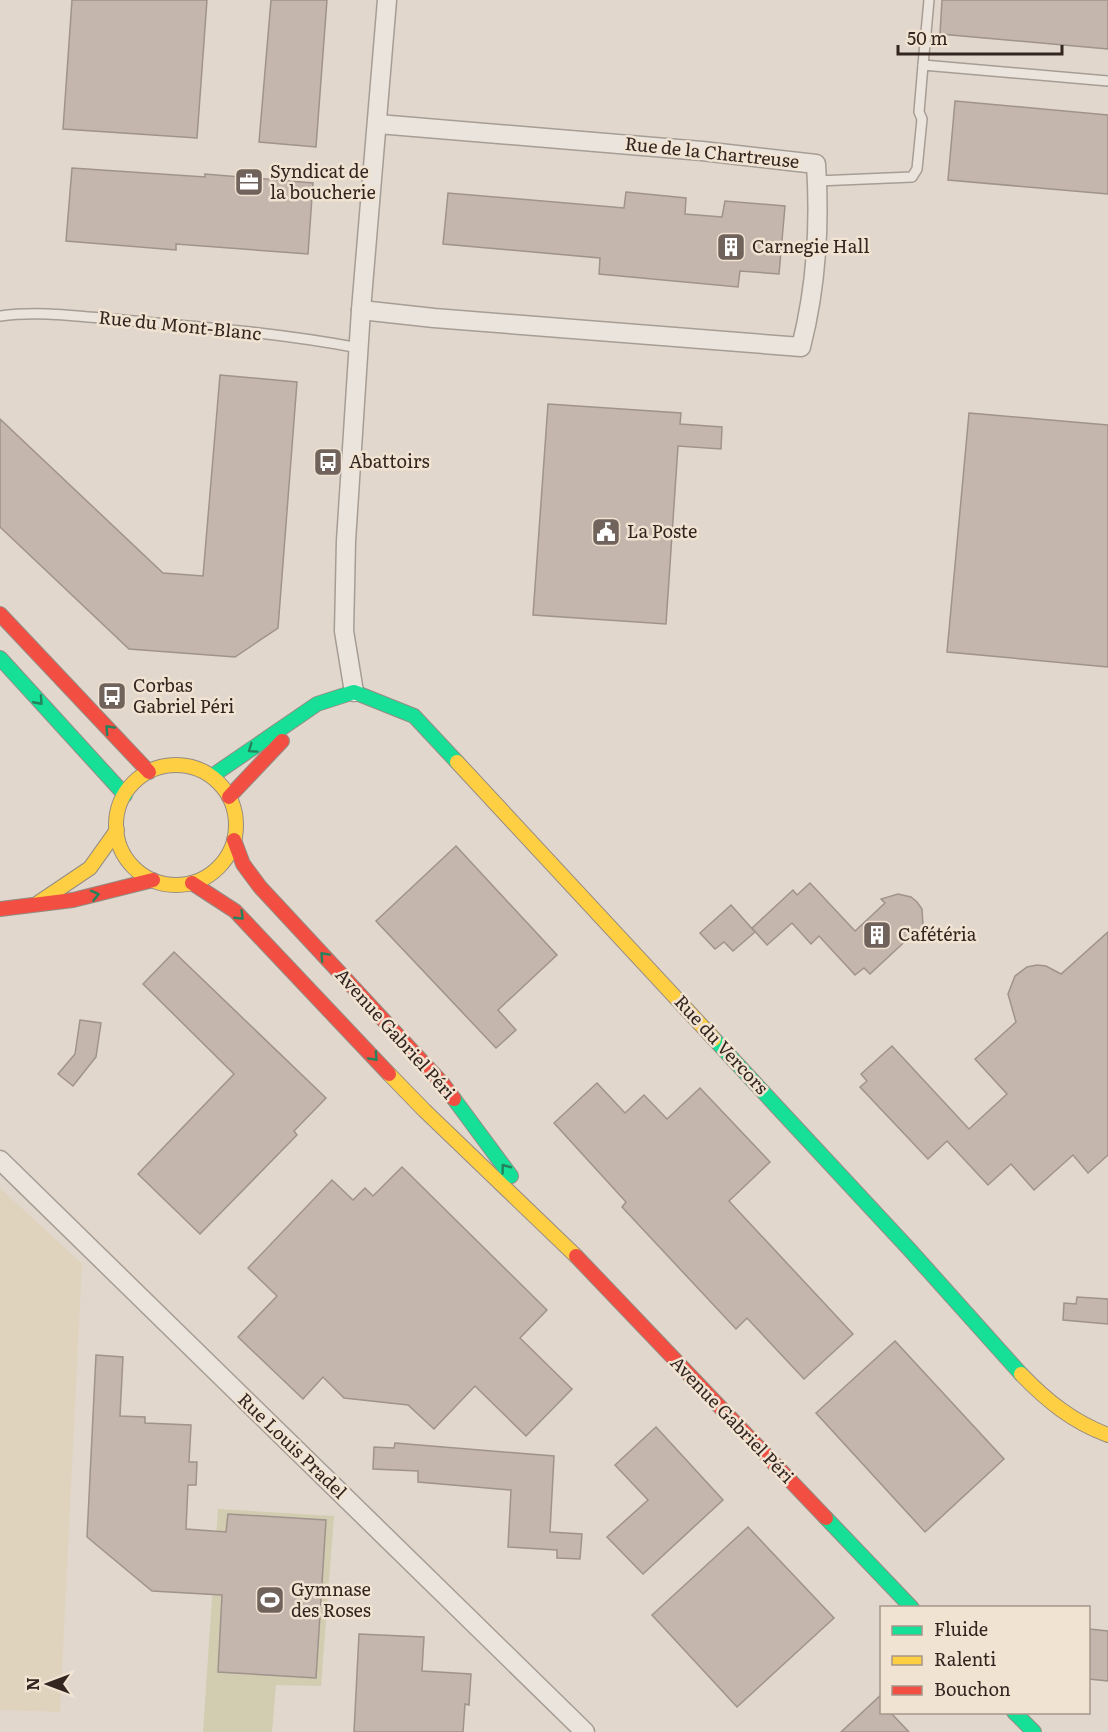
<svg xmlns="http://www.w3.org/2000/svg" width="1108" height="1732" font-family="Literata,serif">
  <rect width="100%" height="100%" fill="#e1d7cc"/>
  <polygon fill="#dfd3be" points="0,1188 82,1264 60,1712 0,1710"/>
  <polygon fill="#d2ccb0" points="218,1509 334,1516 321,1686 276,1685 272,1732 203,1732"/>
  <g fill="#c4b5ad" stroke="#a0938c" stroke-width="1.5">
    <polygon points="72,0 207,0 197,138 63,129"/>
    <polygon points="271,0 327,0 316,147 259,142"/>
    <polygon points="942,0 1108,0 1108,49 940,34"/>
    <polygon points="955,101 1108,115 1108,194 948,180"/>
    <polygon points="72,168 205,177 205,174 313,183 308,254 176,244 176,250 66,241"/>
    <polygon points="626,192 686,198 685,214 722,217 725,201 785,206 779,274 740,271 738,287 599,274 600,258 443,244 448,193 624,208"/>
    <polygon points="220,375 297,382 278,628 235,657 129,649 0,527 0,419 163,573 203,576"/>
    <polygon points="548,404 681,413 680,424 722,427 721,449 678,446 666,624 533,615"/>
    <polygon points="969,413 1108,425 1108,667 947,652"/>
    <polygon points="456,846 557,955 498,1010 516,1030 496,1048 376,921"/>
    <polygon points="810,883 855,931 885,903 881,899 898,894 911,897 917,902 922,909 923,926 917,938 913,934 870,974 864,968 855,975 819,936 811,944 792,923 767,945 752,928 793,890 797,895"/>
    <polygon points="731,905 755,932 733,951 724,942 715,949 700,933"/>
    <polygon points="1108,932 1108,1155 1088,1173 1073,1155 1034,1190 1011,1164 988,1185 947,1141 928,1159 860,1087 867,1081 861,1074 892,1046 969,1129 1007,1094 975,1059 1016,1022 1008,994 1015,976 1027,967 1037,965 1046,966 1061,974"/>
    <polygon points="174,952 326,1098 294,1131 297,1135 200,1234 138,1174 234,1074 143,984"/>
    <polygon points="80,1020 101,1023 96,1057 73,1086 58,1074 75,1054"/>
    <polygon points="597,1083 625,1113 644,1095 667,1119 700,1088 770,1162 729,1201 853,1334 804,1379 747,1318 736,1329 622,1207 626,1202 554,1123"/>
    <polygon points="402,1167 547,1310 520,1338 572,1389 526,1436 475,1386 434,1429 408,1405 344,1398 323,1377 303,1399 238,1337 277,1296 248,1268 332,1180 353,1200 365,1188 373,1196"/>
    <polygon points="1077,1297 1108,1299 1108,1324 1063,1320 1064,1303 1076,1304"/>
    <polygon points="895,1341 1004,1459 925,1532 816,1413"/>
    <polygon points="96,1355 123,1357 120,1416 145,1417 145,1423 191,1425 189,1462 197,1462 196,1485 188,1485 186,1529 226,1532 228,1514 326,1520 316,1678 218,1672 222,1595 152,1591 87,1537"/>
    <polygon points="656,1427 723,1500 643,1574 607,1537 648,1500 615,1465"/>
    <polygon points="395,1443 554,1456 550,1532 582,1534 580,1559 557,1558 557,1550 508,1547 511,1490 418,1482 418,1471 373,1469 374,1447 394,1448"/>
    <polygon points="748,1527 834,1618 737,1707 652,1615"/>
    <polygon points="1089,1629 1108,1631 1108,1681 1089,1679"/>
    <polygon points="359,1634 424,1637 422,1671 471,1674 469,1705 465,1704 463,1732 354,1732"/>
    <polygon points="882,1694 882,1713 891,1713 909,1732 841,1732"/>
  </g>
  <g fill="none" stroke-linecap="round" stroke-linejoin="round">
    <g stroke="#a69d95" stroke-width="12">
      <g id="lane">
        <polyline points="923,65 929,0"/>
        <polyline points="817,181 912,177 917,169 922,119 919,112 923,65 1108,81"/>
        <path d="M0 316C40 310 83 317 123 320 201 327 281 333 359 348"/>
      </g>
    </g>
    <g stroke="#a69d95" stroke-width="21">
      <g id="street">
        <path d="M361 310 434 318 801 347C816 288 820 224 816 164L702 151 378 124"/>
        <polyline points="354,692 344,631 346,541 361,310 387,0"/>
        <polyline points="0,1160 585,1732"/>
      </g>
    </g>
    <g stroke="#958c85" stroke-width="16">
      <g id="fast">
        <polyline points="0,658 125,795"/>
        <polyline points="212,776 317,704 354,692 414,716 457,762"/>
        <polyline points="714,1039 909,1249 1021,1374"/>
        <polyline points="454,1099 511,1176"/>
        <polyline points="826,1518 912,1608"/>
        <polyline points="1014,1712 1034,1732"/>
      </g>
    </g>
    <g stroke="#958c85" stroke-width="16">
      <g id="slow">
        <polyline points="457,762 714,1039"/>
        <circle cx="176" cy="825" r="60"/>
        <polyline points="38,903 90,868 117,830"/>
        <polyline points="389,1074 424,1110 576,1256"/>
        <path d="M1021 1374C1047 1401 1073 1422 1108 1435"/>
      </g>
    </g>
    <g stroke="#958c85" stroke-width="16">
      <g id="jam">
        <polyline points="0,614 149,772"/>
        <polyline points="229,797 282,741"/>
        <polyline points="234,840 243,864 260,887 443,1084 454,1099"/>
        <polyline points="192,883 235,911 389,1074"/>
        <polyline points="0,909 73,900 153,880"/>
        <polyline points="576,1256 826,1518"/>
      </g>
    </g>
    <use href="#lane" stroke="#eae4dd" stroke-width="9"/>
    <use href="#street" stroke="#eae4dd" stroke-width="18"/>
    <use href="#fast" stroke="#16e098" stroke-width="14"/>
    <use href="#slow" stroke="#ffcf43" stroke-width="14"/>
    <use href="#jam" stroke="#f24e42" stroke-width="14"/>
  </g>
  <defs><path id="oneway-chevron" d="M-2-3.5L2.5 0L-2 3.5" fill="none" stroke-width="1.6" stroke-linecap="round" stroke-linejoin="round" transform="scale(1.5)"/></defs>
  <g stroke="#24825c">
    <use href="#oneway-chevron" transform="translate(39 701) rotate(48)"/>
    <use href="#oneway-chevron" transform="translate(109 729) rotate(-133)"/>
    <use href="#oneway-chevron" transform="translate(252 749) rotate(145)"/>
    <use href="#oneway-chevron" transform="translate(95 895) rotate(-14)"/>
    <use href="#oneway-chevron" transform="translate(240 916) rotate(44)"/>
    <use href="#oneway-chevron" transform="translate(324 956) rotate(-133)"/>
    <use href="#oneway-chevron" transform="translate(374 1057) rotate(47)"/>
    <use href="#oneway-chevron" transform="translate(505 1168) rotate(-127)"/>
  </g>
  <defs>
    <g id="office-square" transform="scale(1.5)"><rect x="-9" y="-9" width="18" height="18" rx="4" fill="#70635c" stroke="#f1e3d2"/><path d="M-6-3h4V-5.5h4V-3h4V5H-6ZM-1-4.5V-3h2v-1.5ZM-6 0V1H6V0Z" fill="#fff"/></g>
    <g id="building-square" transform="scale(1.5)"><rect x="-9" y="-9" width="18" height="18" rx="4" fill="#70635c" stroke="#f1e3d2"/><path d="M-4-6H4V6H1V3H-1V6H-4ZM-2.5-4.3h1.7v1.8h-1.7ZM.8-4.3h1.7v1.8H.8ZM-2.5-1h1.7V.8h-1.7ZM.8-1h1.7V.8H.8Z" fill="#fff"/></g>
    <g id="bus-square" transform="scale(1.5)"><rect x="-9" y="-9" width="18" height="18" rx="4" fill="#70635c" stroke="#f1e3d2"/><path d="M-5-6H5V4H4V6H2V4H-2V6H-4V4H-5ZM-3.5-4V0h7V-4ZM-3.5 1.2v1.5H-2V1.2ZM2 1.2v1.5H3.5V1.2Z" fill="#fff"/></g>
    <g id="civic-square" transform="scale(1.5)"><rect x="-9" y="-9" width="18" height="18" rx="4" fill="#70635c" stroke="#f1e3d2"/><path d="M-.6-6.5H3V-4.5H.6V-3L4-1V1h2V6H-6V1h2V-1L-.6-3ZM-1.2 2.5V6h2.4V2.5Z" fill="#fff"/></g>
    <g id="stadium-square" transform="scale(1.5)"><rect x="-9" y="-9" width="18" height="18" rx="4" fill="#70635c" stroke="#f1e3d2"/><path d="M0-5a6.5 5 0 1 0 0 10a6.5 5 0 1 0 0-10ZM-3.5-1.8h7v3.6h-7Z" fill="#fff"/></g>
  </defs>
  <g fill-rule="evenodd">
    <use href="#office-square" x="249" y="182"/>
    <use href="#building-square" x="731" y="247"/>
    <use href="#bus-square" x="328" y="462"/>
    <use href="#civic-square" x="606" y="532"/>
    <use href="#bus-square" x="112" y="696"/>
    <use href="#building-square" x="877" y="935"/>
    <use href="#stadium-square" x="270" y="1600"/>
  </g>
  <g text-anchor="middle" stroke-width="5" stroke-linejoin="round" paint-order="stroke">
    <g font-size="18" fill="#33251f" stroke="#f1e3d2">
      <text transform="translate(712 153) rotate(6)" y="6">Rue de la Chartreuse</text>
      <text transform="translate(180 326) rotate(6)" y="6">Rue du Mont-Blanc</text>
      <text transform="translate(395 1034) rotate(48)" y="6">Avenue Gabriel Péri</text>
      <text transform="translate(721 1045) rotate(47)" y="6">Rue du Vercors</text>
      <text transform="translate(732 1420) rotate(46)" y="6">Avenue Gabriel Péri</text>
      <text transform="translate(292 1446) rotate(44)" y="6">Rue Louis Pradel</text>
    </g>
    <g font-size="18" fill="#33251f" stroke="#f1e3d2" text-anchor="start">
      <text x="270" y="178">Syndicat de<tspan x="270" dy="21">la boucherie</tspan></text>
      <text x="752" y="253">Carnegie Hall</text>
      <text x="349" y="468">Abattoirs</text>
      <text x="627" y="538">La Poste</text>
      <text x="133" y="692">Corbas<tspan x="133" dy="21">Gabriel Péri</tspan></text>
      <text x="898" y="941">Cafétéria</text>
      <text x="291" y="1596">Gymnase<tspan x="291" dy="21">des Roses</tspan></text>
    </g>
  </g>
  <rect x="880" y="1606" width="210" height="108" fill="#f1e3d2" stroke="#a5978a" stroke-width="1.5"/>
  <rect x="892" y="1626" width="30" height="9" fill="#16e098" stroke="#a5978a" stroke-width="1.5"/>
  <text x="934" y="1636" font-size="18" fill="#33251f">Fluide</text>
  <rect x="892" y="1656" width="30" height="9" fill="#ffcf43" stroke="#a5978a" stroke-width="1.5"/>
  <text x="934" y="1666" font-size="18" fill="#33251f">Ralenti</text>
  <rect x="892" y="1686" width="30" height="9" fill="#f24e42" stroke="#a5978a" stroke-width="1.5"/>
  <text x="934" y="1696" font-size="18" fill="#33251f">Bouchon</text>
  <g transform="translate(48 1684) rotate(270)" stroke="#f1e3d2" stroke-width="4.5" paint-order="stroke">
  <path d="M0-4.5L10 22L0 15L-10 22Z" fill="#33251f"/>
  <text y="-9" font-size="16" font-weight="bold" text-anchor="middle" fill="#33251f">N</text>
  </g>
  <path d="M898 45v9h164v-9" fill="none" stroke="#33251f" stroke-width="3"/>
  <text x="907" y="45" font-size="18" fill="#33251f" stroke="#f1e3d2" stroke-width="4.5" paint-order="stroke">50 m</text>
</svg>
